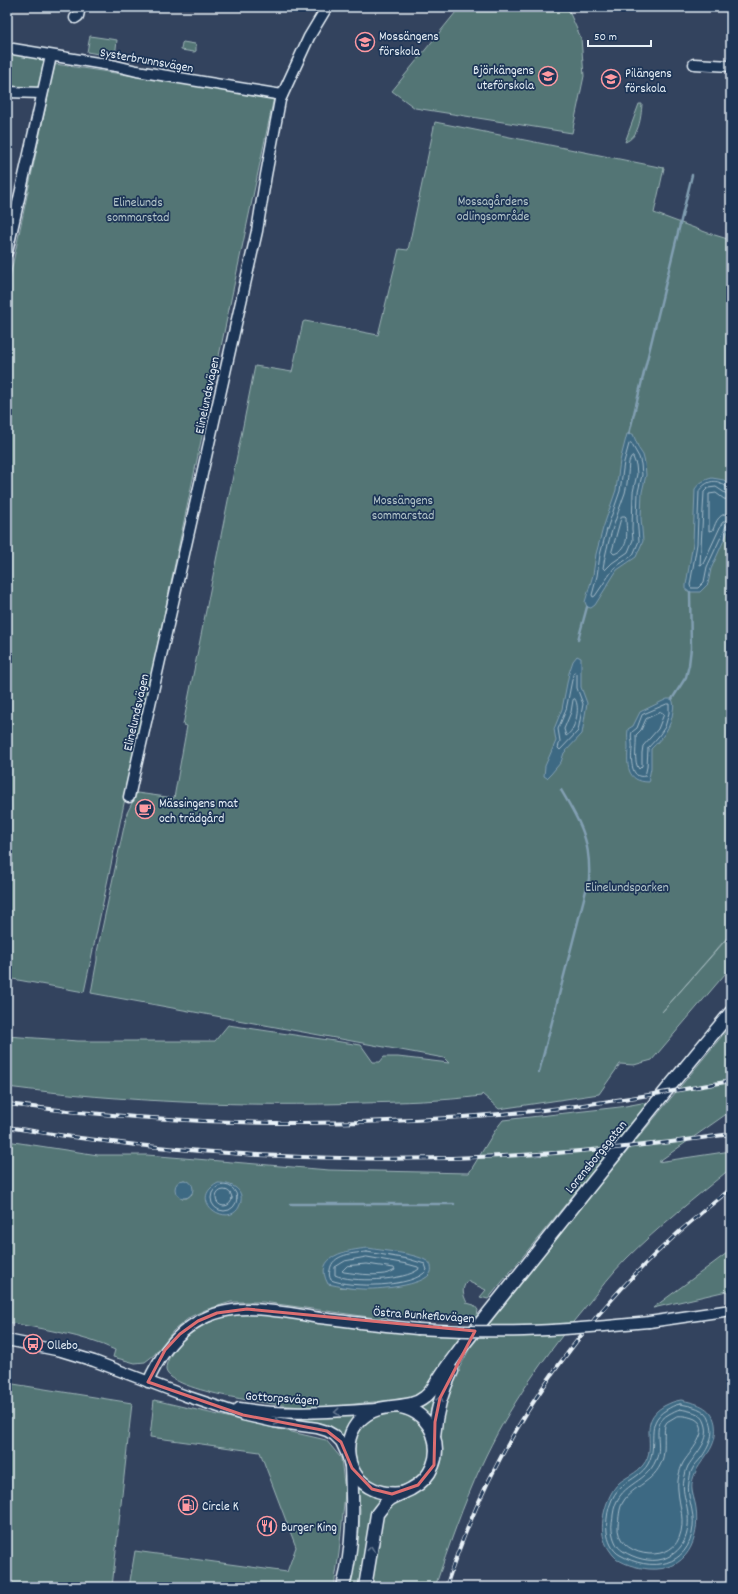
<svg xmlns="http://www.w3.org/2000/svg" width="738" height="1594" font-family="Dekko,sans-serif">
  <rect width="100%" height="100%" fill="#33435e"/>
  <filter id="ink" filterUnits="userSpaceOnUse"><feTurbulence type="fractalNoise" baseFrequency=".025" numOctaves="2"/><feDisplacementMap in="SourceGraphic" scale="8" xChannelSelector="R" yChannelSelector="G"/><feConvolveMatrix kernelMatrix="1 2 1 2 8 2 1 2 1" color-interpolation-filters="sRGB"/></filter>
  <g filter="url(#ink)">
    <g fill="#527575" stroke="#9db3b6" fill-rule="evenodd">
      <polygon points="460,7 567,7 581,38 584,76 572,133 415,108 392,91"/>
      <polygon points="90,36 117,40 115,57 87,52"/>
      <polygon points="183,42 195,44 196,46 196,51 194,52 181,50 182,43"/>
      <polygon points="7,49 51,56 50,85 55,64 274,97 84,992 7,978 7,291 49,91 7,89"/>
      <path d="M639 104H642C641 118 639 137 625 142Z"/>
      <path d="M435 122 664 168 654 213 708 233 731 240V933L662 1012 731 934V967L652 1060 634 1065 620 1064 599 1094 499 1109 482 1094 481 1096C442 1101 403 1102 363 1103 245 1107 125 1102 7 1087V1036L78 1041H215L228 1025 361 1045 373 1062H380L384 1057H398L449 1063 444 1058 91 993 97 960V952L127 813 137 793 174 798 187 726 183 725 255 366 292 372 303 322 305 321 378 335 399 249 408 250Z"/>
      <path d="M731 1025V1083L727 1088 731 1092V1104L725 1115 658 1162 731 1151V1168C695 1198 659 1226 626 1259 612 1273 600 1289 587 1305 546 1354 508 1407 481 1466 463 1505 449 1546 435 1587H369L383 1517 388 1508 441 1454 440 1426 449 1387 470 1348 602 1182Z"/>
      <path d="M647 1102 642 1111 488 1299 480 1297 486 1290 467 1281C461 1290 463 1294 467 1303L474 1305 478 1310 477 1316 472 1319 407 1316 376 1318 263 1302H231L205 1310 190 1317 173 1331 154 1355 145 1362 135 1363 113 1357 115 1350C84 1335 41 1329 7 1322V1141L98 1155H147L329 1170 469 1173 496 1129 503 1120 620 1107ZM184 1180 189 1182 192 1194 187 1198H182L179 1182ZM426 1277C398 1289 371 1290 340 1287Z"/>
      <polygon points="731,1250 731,1290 653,1308"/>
      <path d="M251 1314 277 1316 341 1326 460 1337C449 1352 435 1380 421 1392 415 1397 408 1398 401 1400 368 1401 336 1408 303 1407 282 1406 170 1392 166 1370 165 1361 175 1349 180 1343 190 1332 213 1319 227 1316 235 1315 243 1315 251 1314Z"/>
      <polygon points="7,1383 132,1403 112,1587 7,1587"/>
      <polygon points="436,1391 429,1417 419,1407"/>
      <polygon points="154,1400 326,1440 341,1458 345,1493 339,1553 334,1587 129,1587 135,1551 287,1572 296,1547 260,1452 150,1437"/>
      <circle cx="392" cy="1450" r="37"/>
      <polygon points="354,1415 346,1429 344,1437 333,1428 321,1423 279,1418 302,1418"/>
      <polygon points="358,1486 374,1496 381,1497 376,1505 372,1516 360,1587 348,1587 359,1533 360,1510"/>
    </g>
    <g fill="#3e6983" stroke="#829fb2">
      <polygon points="627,434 633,434 639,449 643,455 645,463 646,475 642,492 641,518 643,541 636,557 617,570 595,605 591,608 587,607 585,602 593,575 596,554 603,528 616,490 620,461"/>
      <path d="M712 478 724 480 731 487V520L729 529 711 569 708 584 700 592H690L686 590V585L693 543 695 489C700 482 704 480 712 478Z"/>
      <polygon points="577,656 581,658 581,687 587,703 582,734 564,753 561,762 551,774 547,778 544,776 545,766 556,741 554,729 562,709 569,673 573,661"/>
      <path d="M667 699H672C674 703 674 707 673 711 671 728 663 737 651 749V768L649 778 650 780 649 782C626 782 627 764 628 748 628 741 627 736 628 729L633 726 640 712Z"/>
      <circle cx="184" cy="1189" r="9"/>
      <path d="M218 1183C232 1183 247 1190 239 1207 228 1229 186 1200 218 1183Z"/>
      <path d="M368 1248C383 1251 415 1253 427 1261 431 1263 432 1268 431 1272 426 1286 375 1290 362 1289 350 1289 339 1286 328 1284 312 1255 349 1250 368 1248Z"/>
      <path d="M681 1400C695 1403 712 1406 715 1424 719 1453 695 1460 692 1484 691 1492 695 1500 696 1508 700 1540 687 1572 649 1569 638 1568 620 1564 613 1555 610 1551 607 1547 605 1542 598 1526 606 1495 619 1483 626 1477 637 1473 643 1465 659 1446 636 1422 664 1406 670 1403 674 1401 681 1400Z"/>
    </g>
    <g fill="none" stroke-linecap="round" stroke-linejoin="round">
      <g stroke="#a4bbc9" stroke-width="1">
        <polygon points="631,443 639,457 641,464 642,475 638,492 637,518 639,541 633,555 614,568 595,596 593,597 592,595 597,576 600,555 607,529 620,491 624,462 629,444"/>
        <path d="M633 457 636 465 637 474 633 492 632 529 633 540 628 552 612 563 605 570 603 568C607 542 616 518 625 493 628 483 628 472 629 462L631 458Z"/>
        <path d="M731 489C727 488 726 486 722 484 714 478 704 483 699 491L697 544 690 585 691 588H698L704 582 707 567 726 526 731 524"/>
        <polyline points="731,494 725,493 716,487 708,488 704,492 700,565 703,564 722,523 726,520 731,519"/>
        <path d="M731 500 724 499 716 493 709 494V531L713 530C716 521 719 513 731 513"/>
        <path d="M622 516H625L626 517C626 532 631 548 614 554L612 552Z"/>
        <polygon points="575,672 577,674 577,688 583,704 578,731 560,750 558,748 560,741 558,729 566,710 573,675"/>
        <path d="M575 699C581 708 575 731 566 736L564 729 571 712 573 700Z"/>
        <path d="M667 704H669V713L665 727 658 737 648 748 647 767 645 776C630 780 631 757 632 749 633 743 630 737 632 732L637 728 642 715Z"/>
        <path d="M661 712 664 714 658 729 643 746 642 753V766L639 769C633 762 637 745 636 735L641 730 646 719Z"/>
        <circle cx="224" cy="1198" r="13"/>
        <circle cx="224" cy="1198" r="8"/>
        <path d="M367 1252 408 1259 425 1264 427 1270C414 1288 350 1288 331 1280 329 1276 329 1274 330 1270 332 1254 354 1253 367 1252Z"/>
        <path d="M367 1257 407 1264 418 1267 419 1269C405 1281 351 1283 335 1275V1267L345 1261Z"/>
        <path d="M367 1264 394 1268 395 1270C384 1278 358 1274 344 1272L342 1271 347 1266Z"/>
        <path d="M680 1404C691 1406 706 1408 710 1421 715 1434 709 1447 701 1458 698 1462 694 1465 692 1470 690 1473 690 1478 689 1482 686 1496 695 1512 693 1527 689 1568 650 1572 620 1555 612 1551 608 1540 607 1532 605 1516 610 1495 623 1485 632 1479 643 1473 648 1464 659 1444 644 1423 666 1410 671 1407 674 1405 680 1404Z"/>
        <path d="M680 1409C689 1411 702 1412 705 1423 711 1440 697 1452 688 1466 686 1470 685 1475 684 1480 682 1489 685 1498 687 1507 691 1530 686 1551 663 1559 650 1563 634 1558 623 1551 616 1547 613 1538 612 1530 611 1525 613 1520 613 1515 617 1482 645 1486 656 1460 664 1443 649 1425 669 1414 673 1412 676 1410 680 1409Z"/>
        <path d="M677 1416C683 1415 690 1417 695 1419 713 1429 688 1454 683 1463 679 1471 677 1482 678 1490 679 1506 686 1521 679 1538 669 1565 615 1556 618 1525 619 1518 619 1508 623 1502 633 1485 654 1483 662 1461 666 1450 663 1437 665 1425L667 1422Z"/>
      </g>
      <g stroke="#829fb2" stroke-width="2.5">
        <polyline points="629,434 692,175"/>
        <polyline points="578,640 587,607"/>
        <polyline points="672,699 686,677 689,665 691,648 690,592"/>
        <path d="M539 1072 589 879C591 840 580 822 561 790"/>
        <polyline points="290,1204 454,1204"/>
      </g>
      <g stroke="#e8f1f8" stroke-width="13">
        <g id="minor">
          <polyline points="75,18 78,16 80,7"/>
          <polyline points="7,48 116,66 137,71 282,95"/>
          <polyline points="694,64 731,66"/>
          <polyline points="7,92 42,93"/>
          <polyline points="7,252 51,56"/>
          <polyline points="129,797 257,231 266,175 280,100 309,37 327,7"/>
          <polyline points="649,1322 731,1310"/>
          <polyline points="7,1340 61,1351 94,1361 186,1396 243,1415 274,1422 317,1428 327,1431 334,1435 341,1442 348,1457"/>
          <path d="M148 1382C167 1339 198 1309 247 1309 272 1309 296 1314 320 1318 352 1322 385 1326 417 1329"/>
          <path d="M239 1408C285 1416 330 1412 376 1409"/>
        </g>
      </g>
      <g stroke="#e8f1f8" stroke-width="15">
        <g id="major">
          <path d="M434 1436C436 1413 441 1392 452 1371"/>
          <path d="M403 1493C392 1494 382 1494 373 1489 346 1477 340 1440 360 1420 381 1399 406 1413 425 1397 432 1392 435 1384 440 1377 447 1366 455 1356 463 1345L665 1092 731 1012"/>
          <path d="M343 1587C354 1546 353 1507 351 1466"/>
          <path d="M365 1587 377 1514C381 1509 384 1504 389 1500 396 1495 404 1493 411 1489 432 1478 441 1456 433 1434 427 1419 416 1410 401 1407"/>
        </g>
      </g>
      <use href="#minor" stroke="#1d3557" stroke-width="10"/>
      <use href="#major" stroke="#1d3557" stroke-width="12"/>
      <g stroke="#e8f1f8" stroke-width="4">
        <g id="rail">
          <path d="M7 1104C184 1127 365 1129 543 1110 606 1103 669 1092 731 1081"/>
          <path d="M7 1127C245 1167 492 1169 731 1134"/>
          <path d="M446 1587C497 1427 598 1291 731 1189"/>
        </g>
      </g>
      <use href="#rail" stroke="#1d3557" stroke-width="2.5" stroke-dasharray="8" stroke-linecap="butt"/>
      <g stroke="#e8f1f8" stroke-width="13" stroke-linecap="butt">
        <path id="minor-bridge" d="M417 1329C453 1331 488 1332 524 1331 566 1330 607 1326 649 1322"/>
      </g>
      <use href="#minor-bridge" stroke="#1d3557" stroke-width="10"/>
    </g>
    <defs><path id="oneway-chevron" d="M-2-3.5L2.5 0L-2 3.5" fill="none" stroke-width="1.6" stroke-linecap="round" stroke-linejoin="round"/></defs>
    <g stroke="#64778f">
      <use href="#oneway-chevron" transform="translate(440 1399) rotate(-73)"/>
      <use href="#oneway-chevron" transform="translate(337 1412) rotate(175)"/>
      <use href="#oneway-chevron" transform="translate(277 1422) rotate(9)"/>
      <use href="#oneway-chevron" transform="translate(371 1549) rotate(-81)"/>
    </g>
  </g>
  <path fill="none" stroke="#dc6e71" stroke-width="3" stroke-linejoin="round" d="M247 1309 475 1331 440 1398 435 1422 434 1465 418 1485 392 1494 372 1489 352 1468 341 1442 327 1431 243 1415 148 1382 165 1350 180 1334 198 1321 217 1313Z"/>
  <defs>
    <g id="school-ring" transform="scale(1)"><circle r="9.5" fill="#1d3557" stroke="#ff9aa2" stroke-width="1.5"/><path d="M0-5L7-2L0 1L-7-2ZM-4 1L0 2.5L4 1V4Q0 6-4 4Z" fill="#ff9aa2"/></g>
    <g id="cafe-ring" transform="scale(1)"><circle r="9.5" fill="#1d3557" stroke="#ff9aa2" stroke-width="1.5"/><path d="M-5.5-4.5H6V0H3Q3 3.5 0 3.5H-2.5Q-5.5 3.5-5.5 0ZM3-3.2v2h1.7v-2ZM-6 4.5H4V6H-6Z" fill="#ff9aa2"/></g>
    <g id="bus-ring" transform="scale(1)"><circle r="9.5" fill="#1d3557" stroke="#ff9aa2" stroke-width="1.5"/><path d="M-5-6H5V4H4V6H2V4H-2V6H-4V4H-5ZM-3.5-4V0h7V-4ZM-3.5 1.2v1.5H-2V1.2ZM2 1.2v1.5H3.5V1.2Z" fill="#ff9aa2"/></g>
    <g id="fuel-ring" transform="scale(1)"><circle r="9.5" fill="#1d3557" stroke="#ff9aa2" stroke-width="1.5"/><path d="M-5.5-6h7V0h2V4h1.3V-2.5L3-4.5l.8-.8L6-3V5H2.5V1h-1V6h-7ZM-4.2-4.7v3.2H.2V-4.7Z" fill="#ff9aa2"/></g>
    <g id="restaurant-ring" transform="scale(1)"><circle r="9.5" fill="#1d3557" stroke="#ff9aa2" stroke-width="1.5"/><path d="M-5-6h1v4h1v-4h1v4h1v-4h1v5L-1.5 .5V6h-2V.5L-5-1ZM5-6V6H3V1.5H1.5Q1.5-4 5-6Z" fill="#ff9aa2"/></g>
  </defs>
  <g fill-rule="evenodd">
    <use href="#school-ring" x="365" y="42"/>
    <use href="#school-ring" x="548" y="76"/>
    <use href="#school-ring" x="611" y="79"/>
    <use href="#cafe-ring" x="145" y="809"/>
    <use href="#bus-ring" x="33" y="1344"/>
    <use href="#fuel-ring" x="188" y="1505"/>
    <use href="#restaurant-ring" x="267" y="1526"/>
  </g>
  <g text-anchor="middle" stroke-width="3.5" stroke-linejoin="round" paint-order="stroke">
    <g font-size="13" fill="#e8f1f8" stroke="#1d3557" text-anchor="start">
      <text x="379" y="40">Mossängens<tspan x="379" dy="15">förskola</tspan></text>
      <text x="534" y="74" text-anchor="end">Björkängens<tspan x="534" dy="15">uteförskola</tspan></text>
      <text x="625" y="77">Pilängens<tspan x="625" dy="15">förskola</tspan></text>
      <text x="159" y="807">Mässingens mat<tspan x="159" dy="15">och trädgård</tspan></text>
      <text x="47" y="1349">Ollebo</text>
      <text x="202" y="1510">Circle K</text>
      <text x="281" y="1531">Burger King</text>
    </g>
    <g font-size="13" fill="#e8f1f8" stroke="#1d3557">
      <text transform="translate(147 59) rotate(10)" y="5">Systerbrunnsvägen</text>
      <text transform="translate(206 395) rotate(-78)" y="5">Elinelundsvägen</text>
      <text transform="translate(135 712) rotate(-77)" y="5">Elinelundsvägen</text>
      <text transform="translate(595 1156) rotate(-51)" y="5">Lorensborgsgatan</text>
      <text transform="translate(424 1314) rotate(4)" y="5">Östra Bunkeflovägen</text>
      <text transform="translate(282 1397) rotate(4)" y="5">Gottorpsvägen</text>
    </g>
    <g font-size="13" fill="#b4c6ca" stroke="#1d3557">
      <text x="493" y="205">Mossagårdens<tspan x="493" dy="15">odlingsområde</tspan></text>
      <text x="138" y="206">Elinelunds<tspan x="138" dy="15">sommarstad</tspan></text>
      <text x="403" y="504">Mossängens<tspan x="403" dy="15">sommarstad</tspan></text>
      <text x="627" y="891">Elinelundsparken</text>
    </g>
  </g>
  <rect width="738" height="1594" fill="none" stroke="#1d3557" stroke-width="24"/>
  <rect x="12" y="12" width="714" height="1570" fill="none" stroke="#e8f1f8" stroke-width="1.5" filter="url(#ink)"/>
  <path d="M588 40v6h63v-6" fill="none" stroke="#e8f1f8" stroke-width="2"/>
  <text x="594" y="40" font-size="12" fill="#e8f1f8" stroke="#1d3557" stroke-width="3" paint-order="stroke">50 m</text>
</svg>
